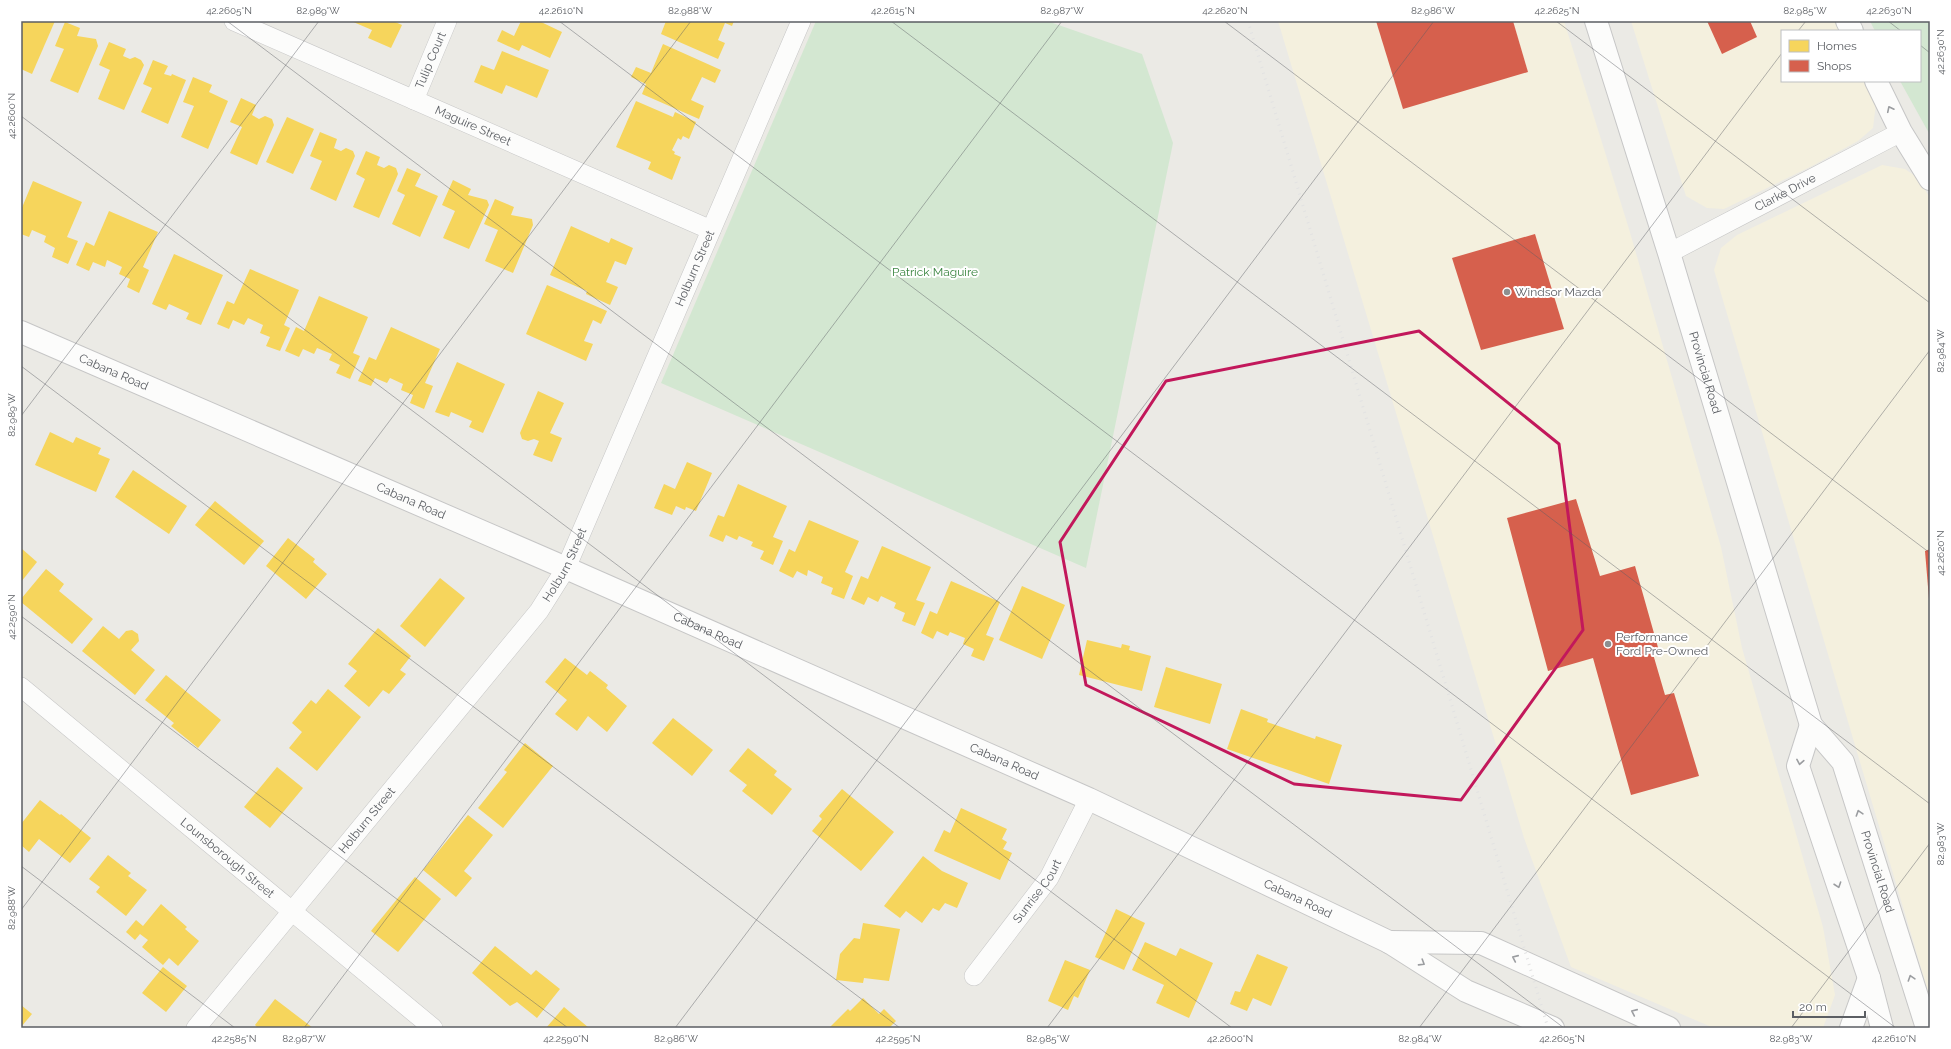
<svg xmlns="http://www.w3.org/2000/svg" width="1951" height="1049" font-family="Raleway,sans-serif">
  <rect width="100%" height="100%" fill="#ebeae5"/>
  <g fill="#f4f0de">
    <polygon points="1278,21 1564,21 1629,229 1721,547 1742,648 1823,927 1835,995 1823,1028 1714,1028 1571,967 1524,838"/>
    <polygon points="1631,21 1838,21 1844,31 1782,31 1782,81 1870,81 1876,103 1873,128 1858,141 1812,166 1724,209 1707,208 1686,196"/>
    <polygon points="1882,165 1905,169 1918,178 1930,198 1930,998 1714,270 1721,248 1737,235"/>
  </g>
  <g fill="#d3e7d1">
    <polygon points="816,21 1047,21 1142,54 1173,143 1086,568 661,383"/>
    <polygon points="1870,21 1930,21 1930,135 1900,81 1920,81 1920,31 1875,31"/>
  </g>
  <g fill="#f6d55c">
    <polygon points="22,21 55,21 32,74 21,69"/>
    <polygon points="351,21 393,21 402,25 391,48 368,38 372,30"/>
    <polygon points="521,21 539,21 562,32 550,58 522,45 519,51 497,41 502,30 514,36"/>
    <polygon points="666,21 734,21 732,26 725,23 718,40 725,43 718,59 661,34"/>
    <polygon points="65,22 80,28 77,36 96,39 98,46 78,93 50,81 64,49 55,46"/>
    <polygon points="109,42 126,49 123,56 130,59 135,57 141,60 144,65 124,110 98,99 110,70 99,65"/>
    <polygon points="663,44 721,70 715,83 702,77 691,100 704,106 699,119 642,94 646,84 631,77 636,67 651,73"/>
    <polygon points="502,51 549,70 537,98 506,85 502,94 474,82 481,65 494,70"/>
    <polygon points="153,60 168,66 164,74 171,76 172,74 186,80 168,124 141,112 152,88 143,84"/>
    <polygon points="193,77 212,85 209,92 228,101 208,149 181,137 194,106 183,102"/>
    <polygon points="241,98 256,105 252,115 259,119 265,116 272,119 274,125 257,165 230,153 242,127 230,122"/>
    <polygon points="636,101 673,117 675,112 696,122 689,139 683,136 681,140 678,138 672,150 675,152 674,154 681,157 672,180 648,169 651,162 616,147"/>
    <polygon points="287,117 314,129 293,174 266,162"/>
    <polygon points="320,132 337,139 334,148 341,151 346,148 353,151 355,156 336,201 310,189 322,161 310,156"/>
    <polygon points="366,151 380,157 377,165 384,168 389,165 396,168 398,174 379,218 353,207 365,179 356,174"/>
    <polygon points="407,168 421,174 415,186 438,196 420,237 392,224 405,195 397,191"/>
    <polygon points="453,180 471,189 468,195 487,200 489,205 469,249 443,238 455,211 442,205"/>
    <polygon points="33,181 82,202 67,237 78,241 68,264 52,257 55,248 44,242 46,236 32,230 29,237 21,234 21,210"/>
    <polygon points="495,199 514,207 511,215 532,219 533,225 513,273 485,261 498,230 484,224"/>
    <polygon points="109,211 158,232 143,267 149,270 139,293 127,287 130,279 119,274 122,267 107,260 105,267 93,262 89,271 76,265 86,242 94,246"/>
    <polygon points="571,226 609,243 611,238 633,248 626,265 615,261 606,282 618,287 610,305 586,294 587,291 550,275"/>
    <polygon points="174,254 223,275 201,325 186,319 189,313 169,304 166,310 152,304"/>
    <polygon points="250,269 299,290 284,325 290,328 280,351 266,346 270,337 260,333 263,325 248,318 244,325 233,320 229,329 217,324 227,301 234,304"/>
    <polygon points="547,285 607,311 601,324 593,320 584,341 593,344 586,361 526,334"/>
    <polygon points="319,296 368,317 353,353 360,356 350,379 336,373 340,365 329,360 332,354 317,348 314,354 303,349 299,357 285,351 296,327 304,331"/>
    <polygon points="391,327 440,349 425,383 433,386 424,409 410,403 413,395 401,390 403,384 390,378 387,383 375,378 371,386 358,381 369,357 376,360"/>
    <polygon points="457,362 505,384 483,433 469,427 472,421 451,412 449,417 435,412"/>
    <polygon points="538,391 564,403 550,433 562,438 552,462 533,455 539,441 534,439 528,441 522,439 520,433"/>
    <polygon points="50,432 73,443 76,437 101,448 98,454 110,459 96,492 35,465"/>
    <polygon points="687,462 712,473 696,511 686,507 685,510 676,506 672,515 654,508 664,484 675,489"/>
    <polygon points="133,470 187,506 169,534 115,497"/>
    <polygon points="738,484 787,506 773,537 783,541 773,565 760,559 764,551 751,546 753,542 739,536 737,540 726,535 723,542 709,536 718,515 724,517"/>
    <polygon points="215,501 264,541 244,565 195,525"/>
    <polygon points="809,520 859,541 845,572 853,576 844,599 831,594 833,588 821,583 823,577 808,570 807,576 797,571 793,578 779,571 789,549 795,552"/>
    <polygon points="288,538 315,559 313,562 327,574 306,599 266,566"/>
    <polygon points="882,546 931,567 916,600 925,603 915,626 902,621 905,613 894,608 896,603 881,596 878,602 868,597 864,605 851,599 861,576 868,579"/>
    <polygon points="21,548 37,562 21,582"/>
    <polygon points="46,569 64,584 59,591 93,619 72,644 21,602 21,599"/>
    <polygon points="440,578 465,598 425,647 400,626"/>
    <polygon points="951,581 1000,602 986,635 994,638 984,661 971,656 974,649 963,644 965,638 950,632 948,636 937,631 933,639 921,633 930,611 937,614"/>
    <polygon points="1022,586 1065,605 1042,659 999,640"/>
    <polygon points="103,626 119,639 126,631 132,630 138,634 139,641 131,650 155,670 135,695 82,651"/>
    <polygon points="378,628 411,656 400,670 406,674 389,694 383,690 369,707 344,686 357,671 348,664"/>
    <polygon points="1087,640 1121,648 1122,644 1130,646 1129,650 1151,656 1142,691 1079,675"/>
    <polygon points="565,658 587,675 590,671 608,685 606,688 627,706 607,732 588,716 577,731 555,714 567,700 545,682"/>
    <polygon points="1166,667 1222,684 1210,724 1154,707"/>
    <polygon points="166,675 221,720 198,748 171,726 174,723 145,700"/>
    <polygon points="328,689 361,717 317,771 289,748 302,732 292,723 311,700 316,704"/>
    <polygon points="1241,709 1268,719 1267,722 1315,739 1316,736 1342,745 1329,784 1227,749"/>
    <polygon points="673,718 713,750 692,776 652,743"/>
    <polygon points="525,743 553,766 503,828 478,808 507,772 504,770"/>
    <polygon points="748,748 777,771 774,775 792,789 772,815 742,791 747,785 729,771"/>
    <polygon points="277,767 303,788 270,828 244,807"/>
    <polygon points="842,789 894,832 861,871 812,831 822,819 819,816"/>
    <polygon points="40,800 60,815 61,814 91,838 70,863 39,839 29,852 21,845 21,824"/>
    <polygon points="961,808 1007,829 1002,839 1007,842 1003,849 1012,853 1000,880 934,851 944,830 950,833"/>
    <polygon points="468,815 493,835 464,871 472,878 456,897 423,870"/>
    <polygon points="108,855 131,873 128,876 147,890 126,916 96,892 100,887 89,879"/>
    <polygon points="923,856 942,871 968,883 957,908 945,903 939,911 933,908 922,923 906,911 900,918 884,906"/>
    <polygon points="415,877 441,899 398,952 371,931"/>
    <polygon points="161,904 187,927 185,929 199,941 178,966 169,958 163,965 142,947 148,940 140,934 135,940 126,932 136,920 143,926"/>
    <polygon points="1116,909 1145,923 1124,970 1095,957"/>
    <polygon points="863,923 900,929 889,981 864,978 863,983 836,980 840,954 854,938 860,939"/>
    <polygon points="1145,942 1176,956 1180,948 1213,963 1189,1018 1156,1003 1164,985 1132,970"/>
    <polygon points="495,946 531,975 536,970 560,989 537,1018 517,1002 510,1006 472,973"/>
    <polygon points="1257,954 1288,967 1271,1006 1253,998 1247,1011 1230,1004 1235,991 1240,992"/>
    <polygon points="1065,960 1090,970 1078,998 1074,996 1068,1010 1048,1001"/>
    <polygon points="163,967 187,986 166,1012 142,993"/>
    <polygon points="863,998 879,1014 884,1009 896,1021 889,1028 829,1028 848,1009 850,1011"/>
    <polygon points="275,999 313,1028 258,1028 255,1025"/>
    <polygon points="21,1005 32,1014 21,1027"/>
    <polygon points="564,1007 589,1028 546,1028"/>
  </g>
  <g fill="#d6604d">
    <polygon points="1376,21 1513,21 1528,72 1403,109"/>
    <polygon points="1707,21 1750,21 1757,37 1722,54"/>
    <polygon points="1535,234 1564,329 1481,350 1452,258"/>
    <polygon points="1576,499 1600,576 1635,566 1659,651 1653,654 1665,695 1674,693 1699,776 1631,795 1593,658 1548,671 1507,518"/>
    <polygon points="1930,549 1930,599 1929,599 1925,551"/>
  </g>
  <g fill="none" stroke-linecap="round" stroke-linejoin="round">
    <g stroke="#c6c6c6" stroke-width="20">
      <g id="street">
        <path id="s1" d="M234 21 711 230"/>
        <path id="s2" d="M414 100 447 21"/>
        <path id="s3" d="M1669 253 1901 132"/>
        <path id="s4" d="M21 687 433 1028"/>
        <path id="s5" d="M974 976 1049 878 1089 799"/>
        <path id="s6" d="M196 1028 539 611 566 568 801 21"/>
      </g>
    </g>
    <g stroke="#c6c6c6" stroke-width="24">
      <g id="secondary">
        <path id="s7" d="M1596 21 1669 253 1811 725 1843 762 1927 1028"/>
        <polyline points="1847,21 1852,31"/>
        <polyline points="1876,81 1901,132 1930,179"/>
        <path id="s8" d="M21 332 566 568 1089 799 1389 942 1466 991 1553 1028"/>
        <polyline points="1811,725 1798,766 1869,978 1882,1028"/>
        <polyline points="1389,942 1481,943 1669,1028"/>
        <polyline points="1851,1028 1869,978"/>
      </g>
    </g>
    <use href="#street" stroke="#fcfcfb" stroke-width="19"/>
    <use href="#secondary" stroke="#fcfcfb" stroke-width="22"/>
    <polyline stroke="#e2e2e2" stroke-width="3" stroke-dasharray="1 5" stroke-linecap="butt" points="1248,21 1548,1028"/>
  </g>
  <defs><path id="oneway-chevron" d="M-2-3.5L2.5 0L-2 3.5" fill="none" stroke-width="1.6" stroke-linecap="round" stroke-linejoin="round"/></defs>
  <g stroke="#9b9da0">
    <use href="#oneway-chevron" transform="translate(1890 109) rotate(-116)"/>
    <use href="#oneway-chevron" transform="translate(1800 762) rotate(100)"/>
    <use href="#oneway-chevron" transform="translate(1859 813) rotate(-108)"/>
    <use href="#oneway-chevron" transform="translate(1838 885) rotate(71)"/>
    <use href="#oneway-chevron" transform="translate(1515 958) rotate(-156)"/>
    <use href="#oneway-chevron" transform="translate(1422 963) rotate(32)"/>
    <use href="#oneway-chevron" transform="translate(1911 978) rotate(-108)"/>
    <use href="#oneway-chevron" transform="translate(1634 1012) rotate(-156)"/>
  </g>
  <path fill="none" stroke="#c2185b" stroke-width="3" stroke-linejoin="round" d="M1419 331 1559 444 1583 630 1461 800 1294 784 1086 685 1060 542 1166 381Z"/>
  <path fill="none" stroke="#5b5e63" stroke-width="1" stroke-opacity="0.45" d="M227 21 1564 1028M559 21 1896 1028M891 21 1930 804M1224 21 1930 553M1556 21 1930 303M1888 21 1901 31M1798 31 1806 21M1920 45 1930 53M21 116 1232 1028M21 366 900 1028M21 416 319 21M21 616 568 1028M21 866 235 1028M21 910 691 21M304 1028 1062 21M675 1028 1434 21M1047 1028 1782 53M1419 1028 1930 350M1791 1028 1930 843"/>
  <g fill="#8d8f90" stroke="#fff" stroke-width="1.5">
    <circle cx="1507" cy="292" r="4"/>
    <circle cx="1608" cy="644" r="4"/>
  </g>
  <g text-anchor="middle" stroke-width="4" stroke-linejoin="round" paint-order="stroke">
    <g font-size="12" fill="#5b5e63" stroke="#fff">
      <text dy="4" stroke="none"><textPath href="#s2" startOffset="43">Tulip Court</textPath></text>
      <text dy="4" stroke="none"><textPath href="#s1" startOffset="261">Maguire Street</textPath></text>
      <text dy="4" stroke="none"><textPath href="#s3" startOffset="131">Clarke Drive</textPath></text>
      <text dy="4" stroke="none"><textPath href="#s6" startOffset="917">Holburn Street</textPath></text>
      <text dy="4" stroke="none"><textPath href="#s8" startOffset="101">Cabana Road</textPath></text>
      <text dy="4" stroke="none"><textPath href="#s7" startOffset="368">Provincial Road</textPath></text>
      <text dy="4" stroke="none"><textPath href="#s8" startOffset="425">Cabana Road</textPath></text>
      <text dy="4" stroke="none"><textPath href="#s6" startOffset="593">Holburn Street</textPath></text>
      <text dy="4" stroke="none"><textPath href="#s8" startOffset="749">Cabana Road</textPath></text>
      <text dy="4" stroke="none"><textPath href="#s8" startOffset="1073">Cabana Road</textPath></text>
      <text dy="4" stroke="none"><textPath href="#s6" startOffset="269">Holburn Street</textPath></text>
      <text dy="4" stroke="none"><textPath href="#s4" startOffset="268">Lounsborough Street</textPath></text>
      <text dy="4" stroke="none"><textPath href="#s7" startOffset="900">Provincial Road</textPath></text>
      <text dy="4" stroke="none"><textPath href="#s5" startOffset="106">Sunrise Court</textPath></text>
      <text dy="4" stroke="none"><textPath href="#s8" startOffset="1397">Cabana Road</textPath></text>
    </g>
    <g font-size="12" fill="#39843f" stroke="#fff">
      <text x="935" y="276">Patrick Maguire</text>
    </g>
    <g font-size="12" fill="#5b5e63" stroke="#fff" text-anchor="start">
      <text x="1515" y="296">Windsor Mazda</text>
      <text x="1616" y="641">Performance<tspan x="1616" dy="14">Ford Pre-Owned</tspan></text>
    </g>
  </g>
  <rect width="1951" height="1049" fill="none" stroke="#ffffff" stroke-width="44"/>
  <rect x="1781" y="30" width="140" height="52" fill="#ffffff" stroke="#bdbfc1"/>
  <rect x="1789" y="40" width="20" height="12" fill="#f6d55c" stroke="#bdbfc1"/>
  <text x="1817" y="50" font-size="12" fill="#5b5e63">Homes</text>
  <rect x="1789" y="60" width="20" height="12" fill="#d6604d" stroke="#bdbfc1"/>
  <text x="1817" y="70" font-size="12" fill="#5b5e63">Shops</text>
  <path d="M1793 1011v6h72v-6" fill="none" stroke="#5b5e63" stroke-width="2"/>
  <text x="1799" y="1011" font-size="12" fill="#5b5e63" stroke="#ffffff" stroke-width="3" paint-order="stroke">20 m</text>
  <rect x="22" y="22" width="1907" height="1005" fill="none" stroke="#5b5e63" stroke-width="1.5"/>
  <g font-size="10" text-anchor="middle" fill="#5b5e63">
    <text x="229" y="14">42.2605°N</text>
    <text x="318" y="14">82.989°W</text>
    <text x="561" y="14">42.2610°N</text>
    <text x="690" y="14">82.988°W</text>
    <text x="893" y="14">42.2615°N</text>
    <text x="1062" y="14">82.987°W</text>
    <text x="1225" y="14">42.2620°N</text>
    <text x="1433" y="14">82.986°W</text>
    <text x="1557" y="14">42.2625°N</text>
    <text x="1805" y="14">82.985°W</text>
    <text x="1889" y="14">42.2630°N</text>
    <text transform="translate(1940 52) rotate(-90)" y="4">42.2630°N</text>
    <text transform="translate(11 116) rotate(-90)" y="4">42.2600°N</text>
    <text transform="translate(1940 351) rotate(-90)" y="4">82.984°W</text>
    <text transform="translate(11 415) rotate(-90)" y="4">82.989°W</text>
    <text transform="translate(1940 553) rotate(-90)" y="4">42.2620°N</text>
    <text transform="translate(11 617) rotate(-90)" y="4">42.2590°N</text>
    <text transform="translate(1940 844) rotate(-90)" y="4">82.983°W</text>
    <text transform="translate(11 908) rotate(-90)" y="4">82.988°W</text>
    <text x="234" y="1042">42.2585°N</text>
    <text x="304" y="1042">82.987°W</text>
    <text x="566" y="1042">42.2590°N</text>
    <text x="676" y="1042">82.986°W</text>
    <text x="898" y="1042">42.2595°N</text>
    <text x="1048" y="1042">82.985°W</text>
    <text x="1230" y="1042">42.2600°N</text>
    <text x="1420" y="1042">82.984°W</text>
    <text x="1562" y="1042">42.2605°N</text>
    <text x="1791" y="1042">82.983°W</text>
    <text x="1894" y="1042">42.2610°N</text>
  </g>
</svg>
